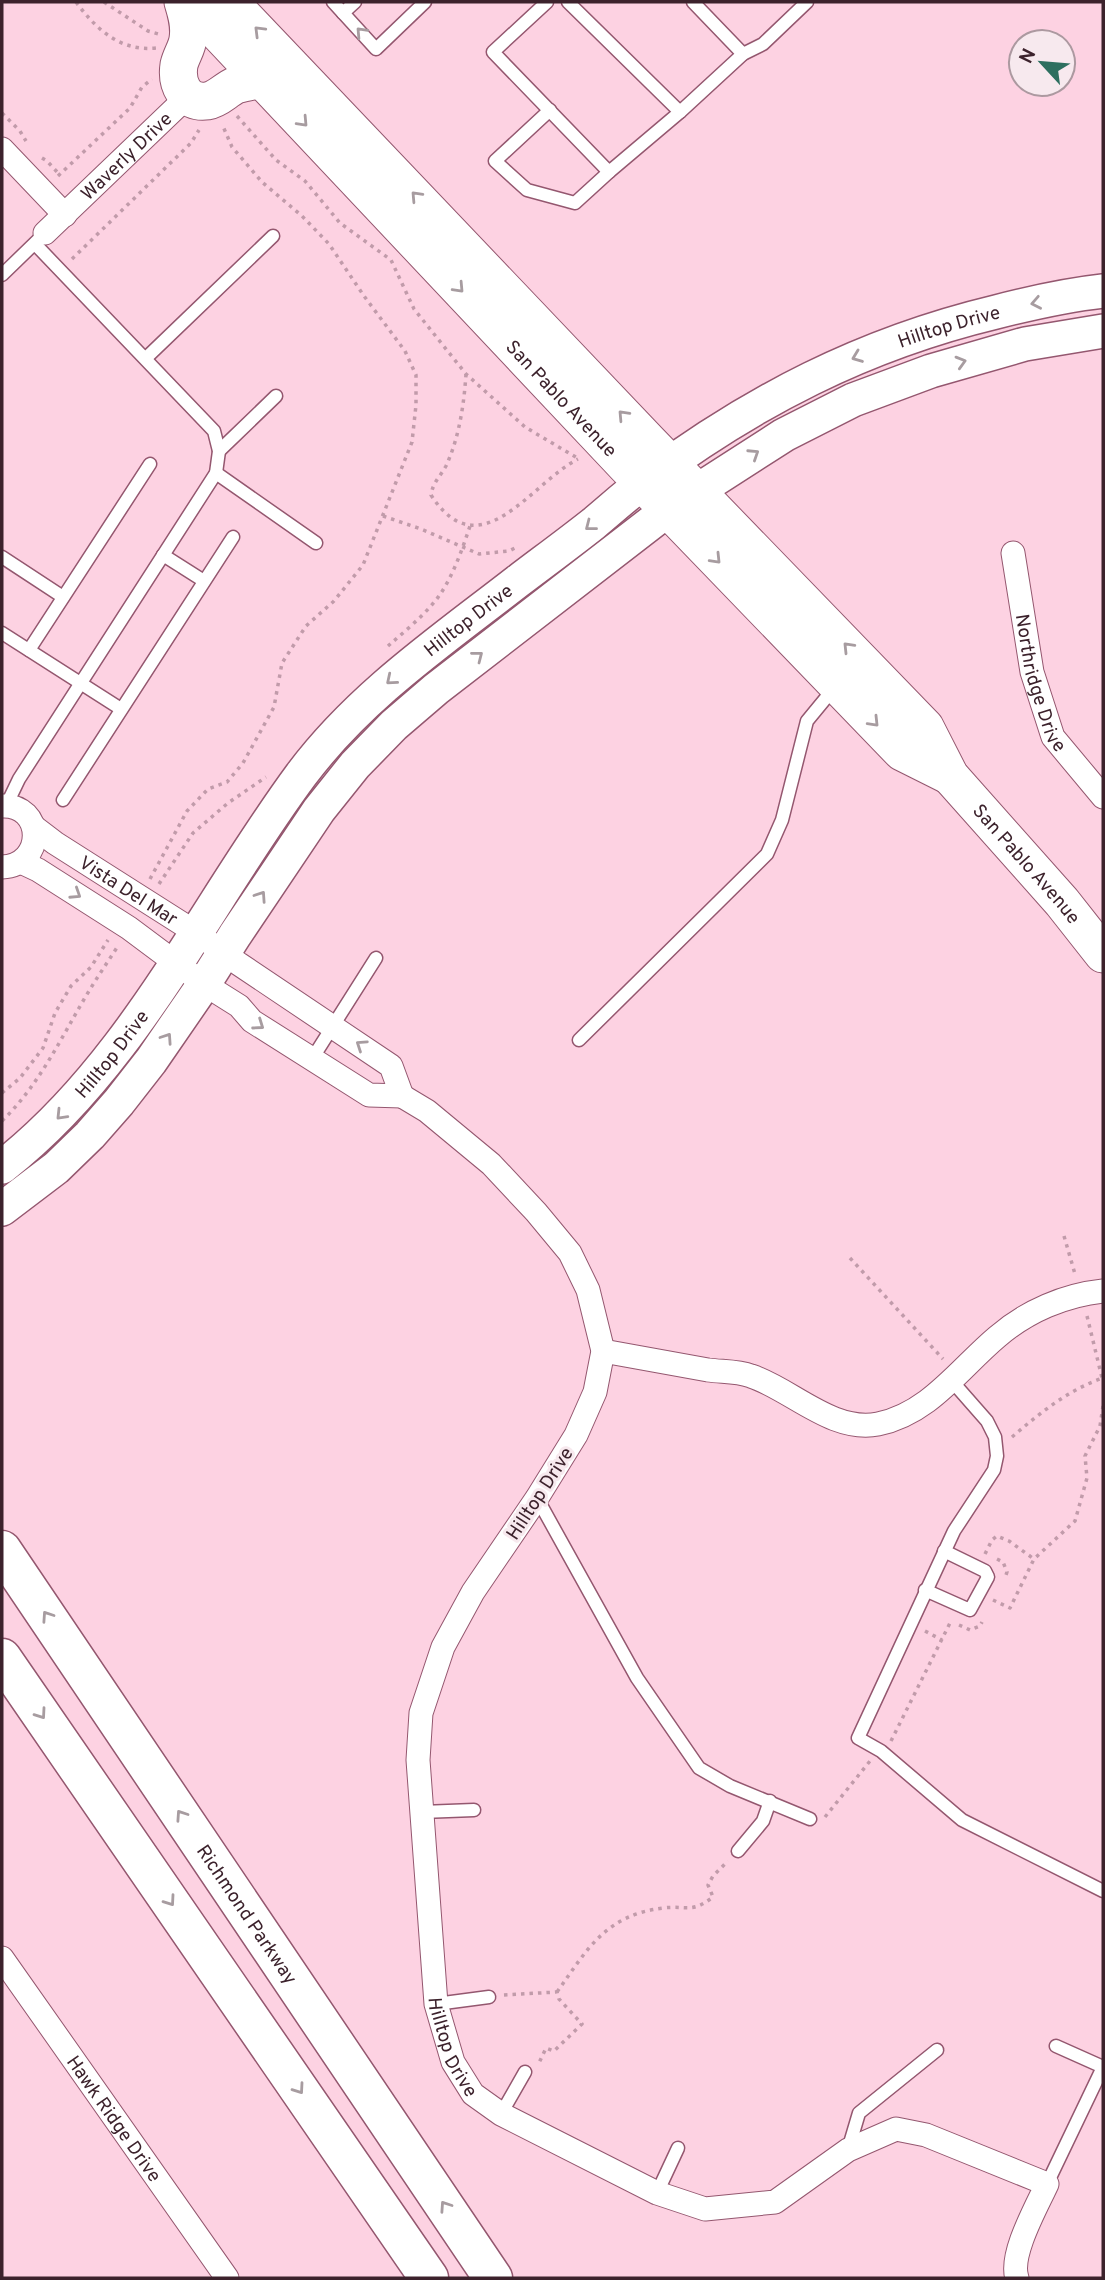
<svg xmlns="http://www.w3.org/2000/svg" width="1105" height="2280" font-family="Overpass,sans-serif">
  <rect width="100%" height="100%" fill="#fdd2e2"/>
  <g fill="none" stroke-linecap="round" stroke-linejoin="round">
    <g stroke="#94576f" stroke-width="15">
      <g id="service">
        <polyline points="333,2 376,49 425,2"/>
        <polyline points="547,2 493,52 609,172 680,112 743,54 763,44 807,2"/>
        <polyline points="568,2 680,112"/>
        <polyline points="693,2 743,54"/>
        <polyline points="343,13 355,2"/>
        <polyline points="550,110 495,161 527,190 575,203 609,172"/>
        <polyline points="2,275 40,238"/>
        <polyline points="146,358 273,236"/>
        <polyline points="219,451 276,396"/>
        <polyline points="216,473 316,543"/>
        <polyline points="163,555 204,581"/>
        <polyline points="2,557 63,597"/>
        <polyline points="2,633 121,709"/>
        <polyline points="29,650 150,464"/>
        <polyline points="63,800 233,537"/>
        <polyline points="6,806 19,779 216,473 219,451 214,431 35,244"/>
        <polyline points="579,1040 767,854 782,820 807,721 835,687"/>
        <polyline points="312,1059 376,958"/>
        <polyline points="951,1380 987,1421 995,1437 997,1456 994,1470 954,1531 858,1738 881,1751 962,1820 1103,1891"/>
        <polyline points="537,1498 637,1678 699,1768 730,1786 810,1819"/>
        <polyline points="925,1590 970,1610 988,1577 985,1571 944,1551"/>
        <polyline points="422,1812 474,1810"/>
        <polyline points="738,1851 763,1821 770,1801"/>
        <polyline points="436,2004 489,1997"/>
        <polyline points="1056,2046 1103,2067"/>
        <polyline points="501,2114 525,2072"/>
        <polyline points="848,2150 859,2113 937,2050"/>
        <polyline points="1047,2184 1103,2067"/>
        <polyline points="657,2193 678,2148"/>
      </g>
    </g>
    <g stroke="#94576f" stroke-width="25">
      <g id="minor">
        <polyline points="2,149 65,215"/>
        <path id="s1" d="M45 233 187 97"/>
        <path id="s2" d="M1013 553 1032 672 1053 737 1103 797"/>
        <path d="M2 806C44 804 46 865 2 867"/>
        <path id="s3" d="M34 827 55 843 195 932 239 964 391 1066 402 1096"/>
        <polyline points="21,862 38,870 129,928 204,984 239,1006 252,1021 369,1095 402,1096"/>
        <path id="s4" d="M402 1096 427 1111 491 1164 536 1212 570 1253 588 1290 603 1351 595 1392 576 1435 537 1498 473 1592 443 1647 421 1713 418 1760 436 2004 453 2062 473 2094 501 2114 657 2193 705 2209 775 2202 848 2150 896 2129 926 2135 1047 2184C1037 2206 1009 2255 1017 2278"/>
        <path d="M603 1351C638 1357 673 1364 708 1370 722 1372 737 1371 751 1376 791 1389 832 1433 878 1424 929 1414 960 1368 997 1337 1027 1311 1065 1295 1103 1291"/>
        <path id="s5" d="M2 1958 227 2278"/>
      </g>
    </g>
    <g stroke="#94576f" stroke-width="36">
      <g id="secondary">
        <path id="s6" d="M2 1167C133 1065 204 906 301 775 360 696 441 641 518 581 543 562 569 543 593 524 610 510 626 495 644 482 753 401 863 344 996 312 1031 303 1067 295 1103 291"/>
        <polyline points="2,1209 56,1168 90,1135 119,1102 151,1061 204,984 235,935 319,810 355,765 394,725 436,689 669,509 784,435 853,400 931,371 1025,344 1103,331"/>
      </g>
    </g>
    <g stroke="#94576f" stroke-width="39">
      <g id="primary">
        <path d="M183 2C187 15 190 26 188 39 187 48 181 56 179 65 176 84 185 104 207 101 219 99 225 90 236 85 244 82 254 81 262 79"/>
        <path id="s7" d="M189 2 626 466 902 752 950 776"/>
        <path id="s8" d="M230 2 649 442 925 727 950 776 1062 902 1103 954"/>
      </g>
    </g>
    <g stroke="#94576f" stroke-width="41">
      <g id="trunk">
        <path id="s9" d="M2 1550 493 2278"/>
        <polyline points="2,1658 429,2278"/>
      </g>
    </g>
    <g stroke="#c19baa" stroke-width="3.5" stroke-dasharray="3.5 5" stroke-linecap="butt">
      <path d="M76 2C96 29 120 52 157 48"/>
      <polyline points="104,2 148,31 162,35"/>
      <polyline points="2,113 20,131 26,141"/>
      <polyline points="237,116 276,160 305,181 340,223 391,260 414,309 466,374 525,427 579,459"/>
      <polyline points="42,158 47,161 59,174"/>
      <polyline points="58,176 130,108 142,87 152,79"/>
      <polyline points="72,259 191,143 199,130"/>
      <path d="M466 374C464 405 459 438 446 466 440 477 433 482 431 495 480 571 531 483 578 459"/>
      <polyline points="383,516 421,529 479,554 509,551 515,548"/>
      <path d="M388 646C405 631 425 615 439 596 453 576 462 550 470 526"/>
      <polyline points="150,879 187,811 208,789 227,782 243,763 274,707 282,663 306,626 334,601 363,565 412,442 416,405 416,375 405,351 364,296 329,244 302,216 262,182 232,147 222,124"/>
      <polyline points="159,884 193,833 228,803 266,777"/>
      <polyline points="2,1093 20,1078 43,1048 55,1013 71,986 91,967 108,940"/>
      <path d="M2 1121C39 1085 60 1040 86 996 96 979 107 963 118 946"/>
      <polyline points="1064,1236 1075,1274"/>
      <polyline points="850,1258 943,1359"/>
      <polyline points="1087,1316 1103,1382"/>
      <path d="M1012 1437C1040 1413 1068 1390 1103 1378"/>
      <polyline points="985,1554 992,1540 997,1536 1009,1541 1034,1559"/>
      <polyline points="997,1559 1003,1562 1007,1572 1005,1578"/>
      <polyline points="993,1600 1010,1608 1034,1559 1075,1521 1087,1478 1085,1456 1100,1426 1103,1406"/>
      <polyline points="959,1625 970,1630 980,1626 982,1622"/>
      <polyline points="925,1631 942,1640"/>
      <polyline points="891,1741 951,1621"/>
      <polyline points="825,1817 870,1761"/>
      <path d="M557 1992C587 1950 605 1915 663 1908 688 1905 691 1914 713 1897L708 1885 713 1876 728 1861"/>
      <polyline points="504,1995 557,1992 559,1999 582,2024 554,2051 546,2048 538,2065"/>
    </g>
    <use href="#service" stroke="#fff" stroke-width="12"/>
    <use href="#minor" stroke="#fff" stroke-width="23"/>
    <use href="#secondary" stroke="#fff" stroke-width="33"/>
    <use href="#primary" stroke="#fff" stroke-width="37"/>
    <use href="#trunk" stroke="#fff" stroke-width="38"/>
  </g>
  <defs><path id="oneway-chevron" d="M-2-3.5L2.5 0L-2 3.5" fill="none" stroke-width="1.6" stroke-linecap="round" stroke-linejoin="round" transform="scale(1.75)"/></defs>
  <g stroke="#a79ca0">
    <use href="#oneway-chevron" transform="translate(259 31) rotate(-135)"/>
    <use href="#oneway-chevron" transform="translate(361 32) rotate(-133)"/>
    <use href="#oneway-chevron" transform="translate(303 122) rotate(47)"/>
    <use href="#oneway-chevron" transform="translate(416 196) rotate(-133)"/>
    <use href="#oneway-chevron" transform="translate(459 288) rotate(47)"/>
    <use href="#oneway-chevron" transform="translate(1036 303) rotate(169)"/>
    <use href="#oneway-chevron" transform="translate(857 357) rotate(159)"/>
    <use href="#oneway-chevron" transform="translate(961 362) rotate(-16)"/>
    <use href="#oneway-chevron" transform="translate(623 415) rotate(-133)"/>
    <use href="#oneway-chevron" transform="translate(754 454) rotate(-33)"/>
    <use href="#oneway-chevron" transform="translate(590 526) rotate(142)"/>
    <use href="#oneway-chevron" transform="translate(716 559) rotate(46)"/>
    <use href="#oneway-chevron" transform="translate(848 647) rotate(-134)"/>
    <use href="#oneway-chevron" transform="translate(478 656) rotate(-38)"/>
    <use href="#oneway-chevron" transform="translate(391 680) rotate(140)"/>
    <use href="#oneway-chevron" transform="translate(874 722) rotate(46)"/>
    <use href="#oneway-chevron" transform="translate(76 894) rotate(33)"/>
    <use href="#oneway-chevron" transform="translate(261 896) rotate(-56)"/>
    <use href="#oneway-chevron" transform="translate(259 1025) rotate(35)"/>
    <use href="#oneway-chevron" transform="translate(167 1038) rotate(-56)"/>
    <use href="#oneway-chevron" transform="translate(361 1045) rotate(-146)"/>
    <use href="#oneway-chevron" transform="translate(61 1115) rotate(134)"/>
    <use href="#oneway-chevron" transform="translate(47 1616) rotate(-124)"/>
    <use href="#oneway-chevron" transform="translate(41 1714) rotate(55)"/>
    <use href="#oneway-chevron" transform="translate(181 1815) rotate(-124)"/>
    <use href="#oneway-chevron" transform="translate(170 1901) rotate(55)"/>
    <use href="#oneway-chevron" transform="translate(299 2089) rotate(55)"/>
    <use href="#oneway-chevron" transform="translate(445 2206) rotate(-124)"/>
  </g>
  <g text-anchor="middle" stroke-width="6" stroke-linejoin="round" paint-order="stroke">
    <g font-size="19" fill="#3c222c" stroke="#f7e9ee">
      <text dy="7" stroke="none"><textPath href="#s1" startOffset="112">Waverly Drive</textPath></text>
      <text dy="7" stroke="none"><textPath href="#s6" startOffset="1292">Hilltop Drive</textPath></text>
      <text dy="7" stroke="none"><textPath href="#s7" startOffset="544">San Pablo Avenue</textPath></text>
      <text dy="7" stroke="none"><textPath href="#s6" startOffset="724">Hilltop Drive</textPath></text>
      <text dy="7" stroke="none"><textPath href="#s2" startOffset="133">Northridge Drive</textPath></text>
      <text dy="7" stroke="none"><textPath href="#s8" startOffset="1176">San Pablo Avenue</textPath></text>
      <text dy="7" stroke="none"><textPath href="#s3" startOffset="114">Vista Del Mar</textPath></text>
      <text dy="7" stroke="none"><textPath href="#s6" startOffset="158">Hilltop Drive</textPath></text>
      <text transform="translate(539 1493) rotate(-57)" y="7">Hilltop Drive</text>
      <text dy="7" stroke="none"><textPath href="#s9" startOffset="439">Richmond Parkway</textPath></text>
      <text dy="7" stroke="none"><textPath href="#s4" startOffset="1082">Hilltop Drive</textPath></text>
      <text dy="7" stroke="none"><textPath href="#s5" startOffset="196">Hawk Ridge Drive</textPath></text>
    </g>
  </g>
  <rect width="1105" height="2280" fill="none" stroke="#3c222c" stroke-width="7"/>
  <g transform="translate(1042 63) rotate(296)"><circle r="33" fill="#f7e9ee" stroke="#ac99a0" stroke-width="2"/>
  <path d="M0-5L12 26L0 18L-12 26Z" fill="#2d6f5f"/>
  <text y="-10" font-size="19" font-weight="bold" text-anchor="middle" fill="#3c222c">N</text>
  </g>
</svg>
